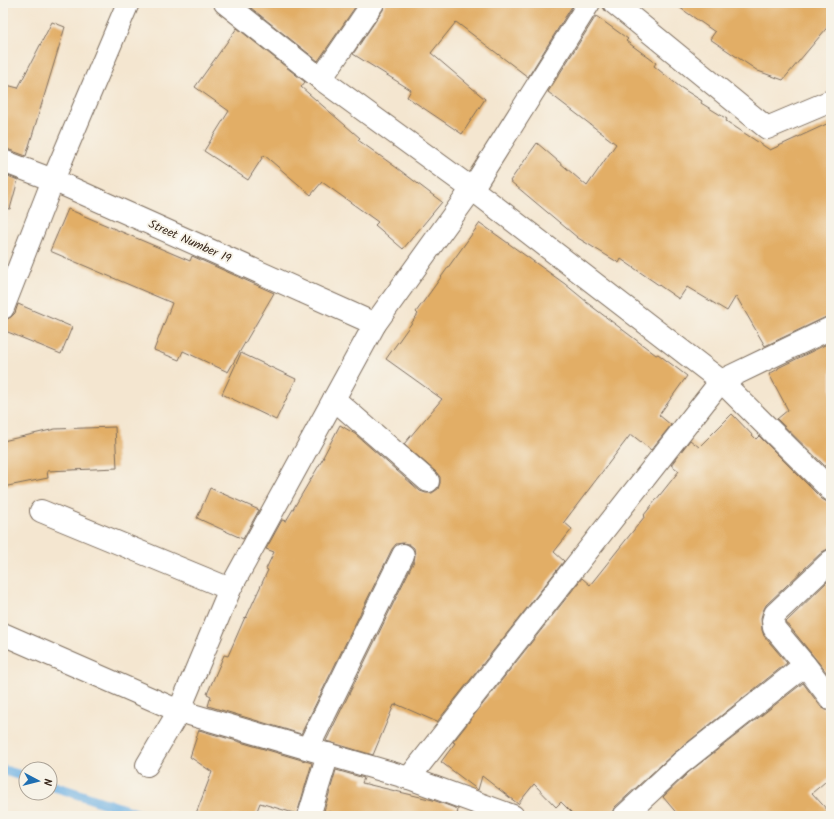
<svg xmlns="http://www.w3.org/2000/svg" width="834" height="819" font-family="Kalam,sans-serif">
  <rect width="100%" height="100%" fill="#f7f3e8"/>
  <filter id="ink" filterUnits="userSpaceOnUse"><feTurbulence type="fractalNoise" baseFrequency=".025" numOctaves="2"/><feDisplacementMap in="SourceGraphic" scale="8" xChannelSelector="R" yChannelSelector="G"/><feConvolveMatrix kernelMatrix="1 2 1 2 8 2 1 2 1" color-interpolation-filters="sRGB"/></filter>
  <filter id="wash" filterUnits="userSpaceOnUse"><feTurbulence type="fractalNoise" baseFrequency=".012" numOctaves="4" result="noise"/><feDisplacementMap in="SourceGraphic" scale="16" xChannelSelector="R" yChannelSelector="G"/><feGaussianBlur stdDeviation="0.9" result="paint"/><feColorMatrix in="noise" values="0 0 0 0 0 0 0 0 0 0 0 0 0 0 0 0 0 1.4 0 .05"/><feComposite in="paint" operator="in"/></filter>
  <g filter="url(#wash)">
    <rect width="100%" height="100%" fill="#f4e6d0"/>
    <g fill="none" stroke-linecap="round" stroke-linejoin="round">
      <g stroke="#6fb2e5" stroke-width="10">
        <polyline points="3,770 26,777"/>
        <polyline points="50,785 144,816"/>
      </g>
    </g>
    <g id="blocks">
      <g fill="#e2ae66">
        <polygon points="254,3 358,3 318,61 251,8"/>
        <polygon points="385,3 574,3 528,77 456,22 431,53 485,99 462,134 407,97 411,90 353,54 383,10"/>
        <polygon points="673,3 831,3 831,23 783,80 758,71 710,39 715,32"/>
        <polygon points="596,16 628,39 626,41 656,63 654,66 680,87 702,101 701,103 727,119 726,121 770,150 831,122 831,316 826,317 765,346 736,296 727,311 687,287 679,299 621,259 619,263 578,238 510,181 537,143 587,186 616,144 548,92"/>
        <polygon points="52,22 65,27 26,156 7,149 3,149 3,84 18,88"/>
        <polygon points="237,28 305,82 301,87 360,138 358,140 397,168 442,202 403,249 375,225 378,222 322,182 311,195 264,155 248,180 204,151 229,111 195,87"/>
        <polygon points="3,174 18,180 10,209 3,208"/>
        <polygon points="68,209 190,261 192,256 274,293 228,372 183,351 179,360 154,350 172,303 50,251"/>
        <polygon points="480,223 565,284 587,302 586,302 656,355 658,354 687,376 659,415 671,425 651,450 631,434 564,522 572,529 554,552 564,561 437,722 396,704 396,706 394,705 373,755 326,741 414,561 415,555 414,548 409,544 403,543 396,544 392,549 301,734 208,706 211,696 207,694 224,655 228,656 245,617 246,618 268,570 266,569 274,552 266,549 282,520 286,521 324,457 323,457 340,425 355,434 420,491 426,493 432,493 438,489 440,483 440,477 436,472 404,444 442,399 386,359 418,314 416,312"/>
        <polygon points="18,304 72,327 61,354 3,330 3,320 5,320 11,317 15,313"/>
        <polygon points="831,342 831,472 777,419 788,410 769,374 778,369 778,368"/>
        <polygon points="241,353 296,379 276,420 222,394"/>
        <polygon points="732,414 756,439 759,436 822,499 827,502 831,502 831,549 828,549 822,552 766,605 763,611 761,618 762,630 764,636 787,663 673,754 615,807 612,812 612,816 575,816 561,802 556,807 534,784 518,804 482,776 478,790 441,762 455,743 453,742 582,578 590,585 645,516 644,515 679,471 671,465 690,440 699,447"/>
        <polygon points="115,427 117,468 47,471 48,478 3,487 3,441 55,429"/>
        <polygon points="210,488 259,510 243,539 197,518"/>
        <polygon points="831,578 831,678 786,622"/>
        <polygon points="803,683 821,707 826,710 831,711 831,777 812,793 831,814 831,816 679,816 663,797 689,772"/>
        <polygon points="199,730 312,763 297,814 260,803 255,816 195,816 212,772 190,757"/>
        <polygon points="336,770 364,778 362,783 433,800 458,809 457,816 351,816 324,811"/>
      </g>
    </g>
  </g>
  <g filter="url(#ink)">
    <use href="#blocks" fill-opacity="0" stroke="#7c6c5c" stroke-width="1"/>
    <g fill="none" stroke-linecap="round" stroke-linejoin="round">
      <g stroke="#7c6c5c" stroke-width="24">
        <g id="street">
          <polyline points="225,3 321,79 472,189 721,381 831,490"/>
          <polyline points="614,3 767,128 831,101"/>
          <polyline points="321,79 373,3"/>
          <polyline points="3,161 53,180 375,324"/>
          <polyline points="334,399 428,481"/>
          <polyline points="41,511 230,589"/>
          <polyline points="831,561 775,614 773,621 774,628 805,665 831,699"/>
          <polyline points="3,634 179,711 409,778 513,816"/>
          <polyline points="308,748 403,555"/>
          <polyline points="147,765 179,711 230,589 375,324 472,189 589,3"/>
          <polyline points="409,778 721,381 831,328"/>
          <polyline points="309,816 328,754"/>
          <polyline points="624,816 681,763 805,665"/>
        </g>
      </g>
      <g stroke="#7c6c5c" stroke-width="24">
        <polyline id="secondary" points="3,308 53,180 128,3"/>
      </g>
      <use href="#street" stroke="#fff" stroke-width="22"/>
      <use href="#secondary" stroke="#fff" stroke-width="22"/>
    </g>
  </g>
  <g text-anchor="middle" stroke-width="4" stroke-linejoin="round" paint-order="stroke">
    <g font-size="12" fill="#3b2a1e" stroke="#f7f3e8">
      <text transform="translate(190 241) rotate(24)" y="4">Street Number 19</text>
    </g>
  </g>
  <rect width="834" height="819" fill="none" stroke="#f7f3e8" stroke-width="16"/>
  <g transform="translate(38 781) rotate(97)"><circle r="19" fill="#f7f3e8" stroke="#aca397"/>
  <path d="M0-3L7 15L0 10L-7 15Z" fill="#1f6fb2"/>
  <text y="-6" font-size="11" font-weight="bold" text-anchor="middle" fill="#3b2a1e">N</text>
  </g>
</svg>
